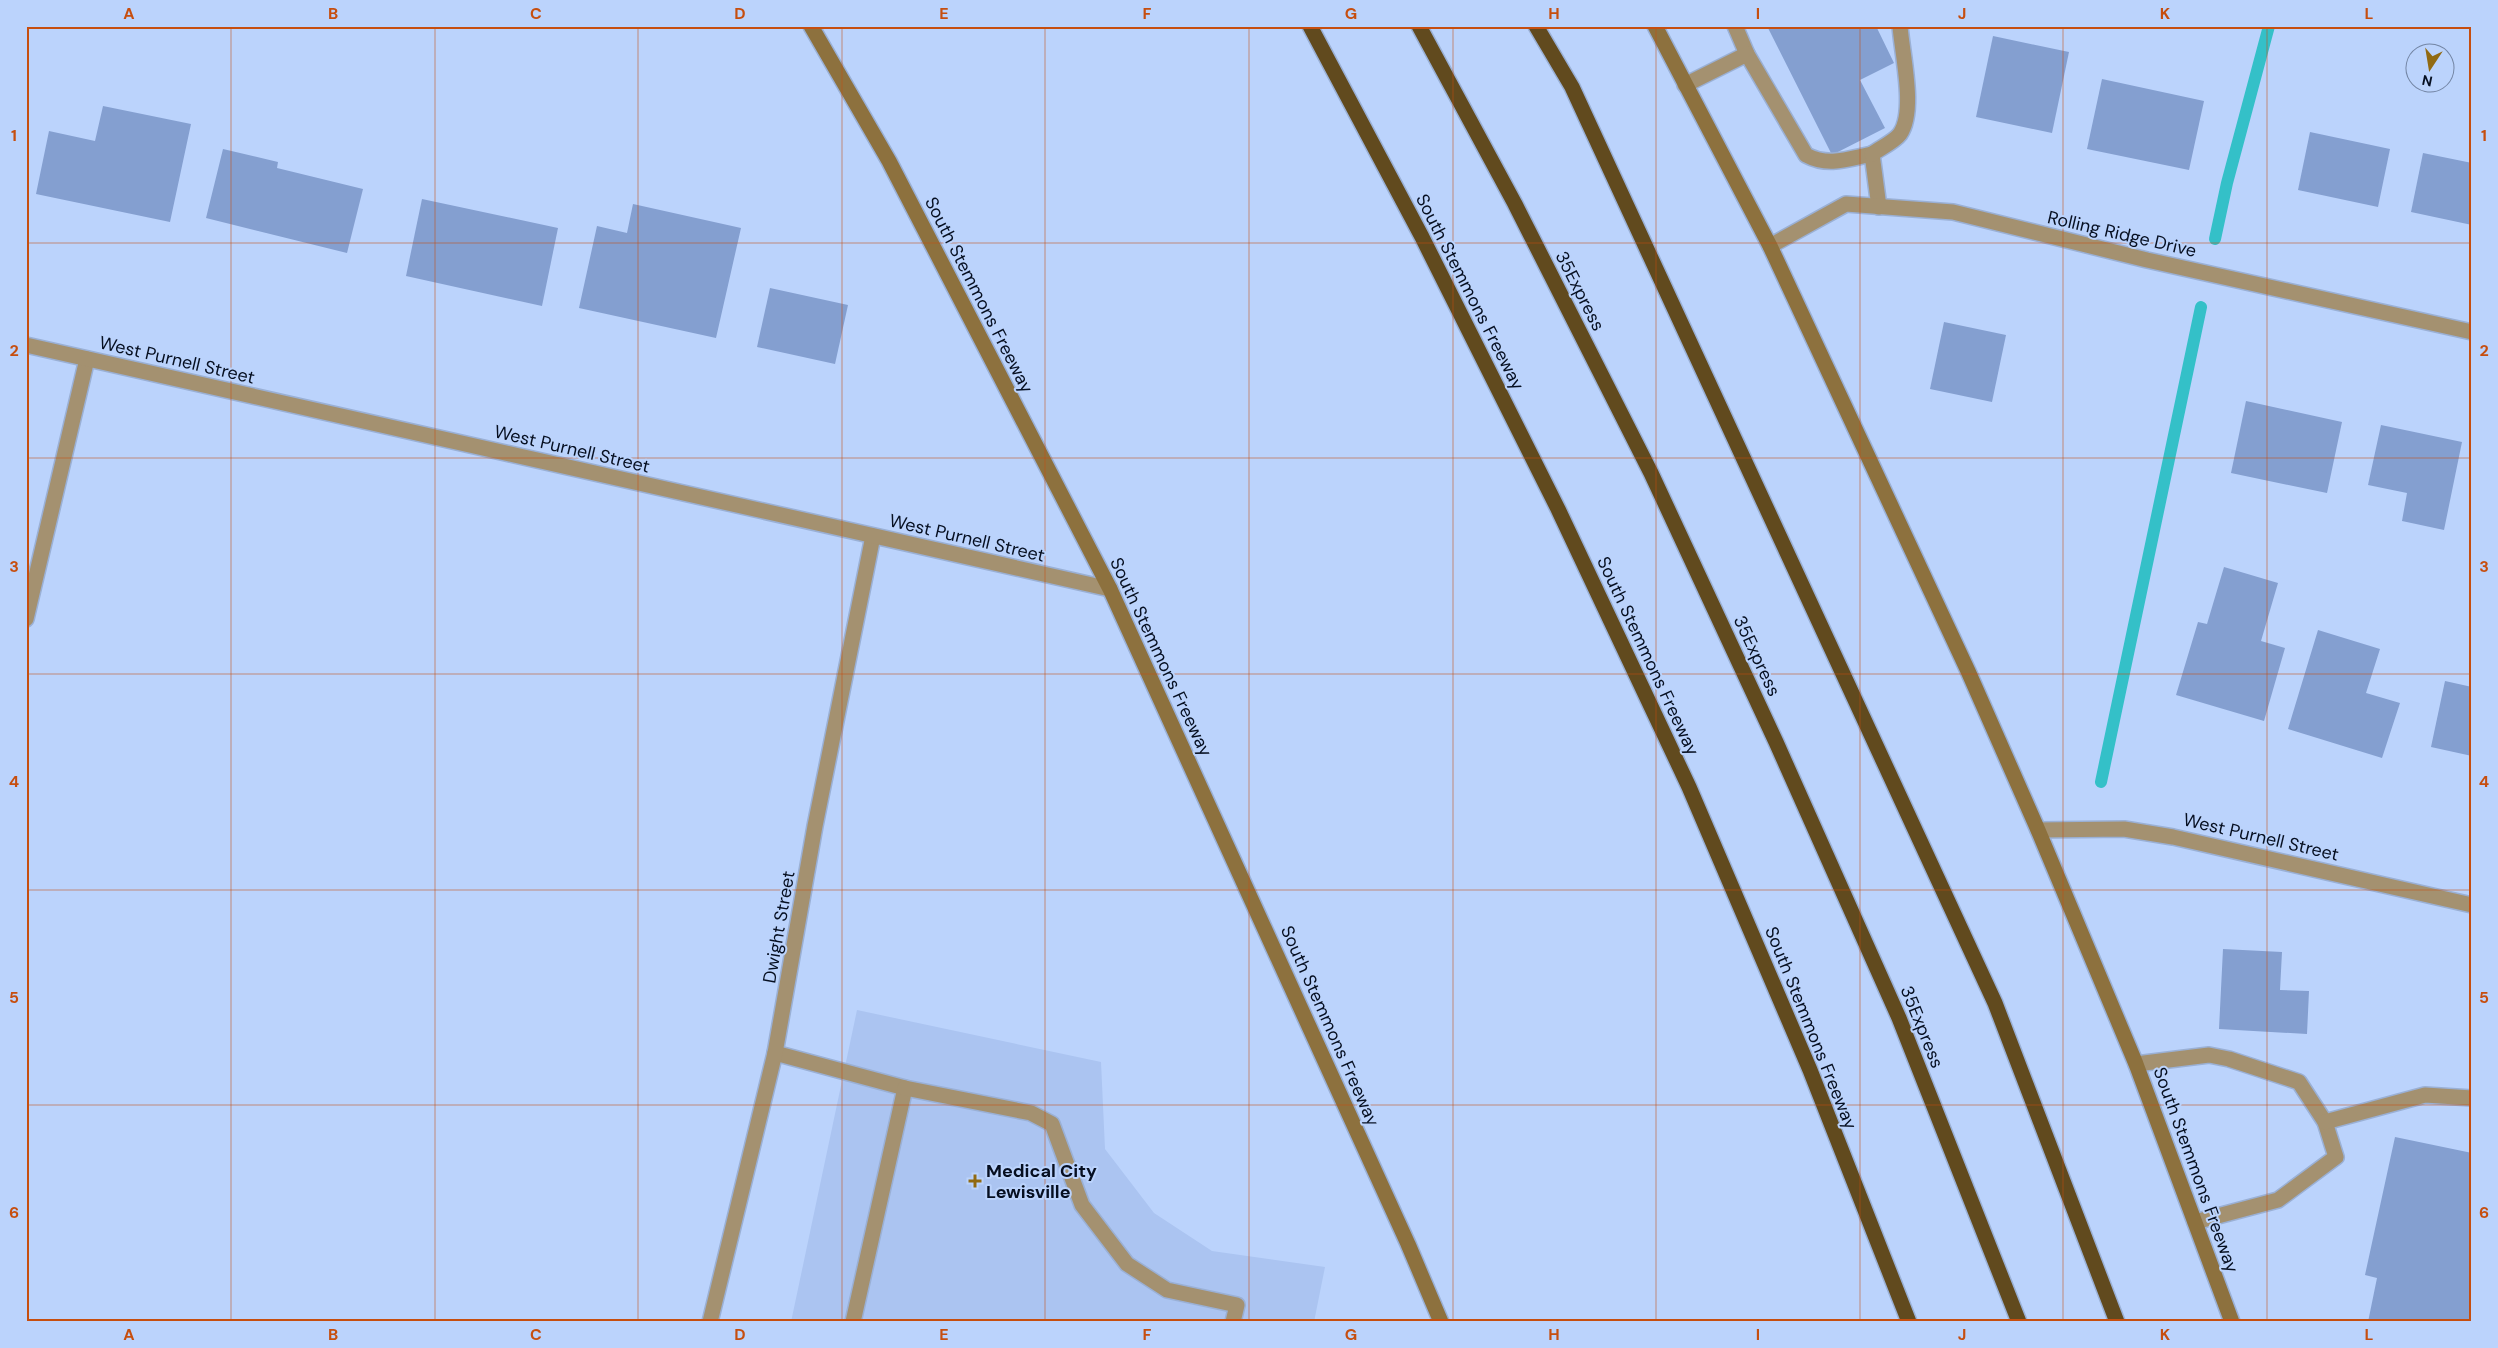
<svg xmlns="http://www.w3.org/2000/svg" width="2498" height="1348" font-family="'DM Sans',sans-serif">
  <rect width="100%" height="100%" fill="#bbd3fc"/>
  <polygon fill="#abc4f1" points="857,1010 1101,1062 1105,1149 1154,1213 1212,1251 1325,1267 1314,1322 791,1322"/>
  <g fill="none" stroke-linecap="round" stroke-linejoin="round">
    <g stroke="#34c0c8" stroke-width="12">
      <polyline points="2215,239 2227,183 2269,26"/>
      <polyline points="2101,782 2201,307"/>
    </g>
  </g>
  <g fill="#849fd0">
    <polygon points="1767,26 1832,26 1833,28 1876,26 1894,63 1860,80 1885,128 1832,155"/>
    <polygon points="1993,36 2069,52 2052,133 1976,117"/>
    <polygon points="2102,79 2204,101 2189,170 2087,149"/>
    <polygon points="103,106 191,124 170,222 36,194 49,131 95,141"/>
    <polygon points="2310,132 2390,149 2378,207 2298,190"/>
    <polygon points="223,149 278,162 277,168 363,189 347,253 206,218"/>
    <polygon points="2423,153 2472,163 2472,225 2411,212"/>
    <polygon points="422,199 558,228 542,306 406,276"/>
    <polygon points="633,204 741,228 716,338 579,308 597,226 627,233"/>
    <polygon points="770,288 848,305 835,364 757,347"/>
    <polygon points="1944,322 2006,335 1992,402 1930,389"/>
    <polygon points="2246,401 2342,422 2327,493 2231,473"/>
    <polygon points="2381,425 2462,442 2444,530 2402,521 2407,493 2368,485"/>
    <polygon points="2224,567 2278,583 2261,641 2285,648 2264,721 2176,695 2198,622 2207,624"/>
    <polygon points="2318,630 2380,649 2366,693 2400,703 2382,758 2288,729"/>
    <polygon points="2445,681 2472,687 2472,756 2431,747"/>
    <polygon points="2223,949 2282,952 2280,990 2309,991 2307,1034 2219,1029"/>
    <polygon points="2395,1137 2472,1153 2472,1322 2368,1322 2377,1278 2365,1275"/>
  </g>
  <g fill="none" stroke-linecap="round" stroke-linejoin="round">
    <g stroke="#9ab0d5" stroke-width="18">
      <g id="service">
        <polyline points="1735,26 1747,54"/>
        <path d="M1685 85 1747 54 1806 155C1828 167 1848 159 1872 154L1879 207"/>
        <path d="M1872 154C1880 148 1894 142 1900 134 1916 111 1902 54 1900 26"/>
        <polyline points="775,1053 905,1088 853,1322"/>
        <polyline points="2136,1064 2209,1055 2229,1059 2299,1082 2325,1122 2336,1157 2278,1200 2195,1222"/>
        <polyline points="905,1088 1031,1113 1052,1124 1082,1205 1127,1264 1167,1290 1237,1305 1233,1322"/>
        <polyline points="2325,1122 2425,1095 2472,1098"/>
      </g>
    </g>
    <g stroke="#9ab0d5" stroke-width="18">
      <g id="minor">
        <polyline points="1770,246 1846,204 1953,212 2147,260 2472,332"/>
        <polyline points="26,619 87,359"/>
        <polyline points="2038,830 2124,829 2173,837 2472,905"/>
        <polyline points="710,1322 775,1053 815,826 873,536"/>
      </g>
    </g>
    <g stroke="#9ab0d5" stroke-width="18">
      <polyline id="tertiary" points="26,345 1110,589"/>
    </g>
    <g stroke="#9ab0d5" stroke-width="18">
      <g id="secondary">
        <polyline points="811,26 889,161 1110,589 1408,1244 1441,1322"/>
        <polyline points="1655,26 1770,246 1968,671 2038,830 2136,1064 2232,1322"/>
      </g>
    </g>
    <g stroke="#9ab0d5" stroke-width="18">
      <g id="motorway">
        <polyline points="1310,26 1422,237 1558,509 1689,787 1810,1070 1909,1322"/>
        <polyline points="1419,26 1515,204 1651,473 1776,742 1899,1018 2019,1322"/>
        <polyline points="1536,26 1572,87 1995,1003 2117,1322"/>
      </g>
    </g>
    <use href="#service" stroke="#a49170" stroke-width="15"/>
    <use href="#minor" stroke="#a49170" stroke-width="15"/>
    <use href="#tertiary" stroke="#a49170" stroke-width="15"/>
    <use href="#secondary" stroke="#8d713e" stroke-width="15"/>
    <use href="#motorway" stroke="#614a1e" stroke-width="15"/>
  </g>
  <path fill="none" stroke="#c64e0f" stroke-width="1" stroke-opacity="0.55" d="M231 26V1322M435 26V1322M638 26V1322M842 26V1322M1045 26V1322M1249 26V1322M1453 26V1322M1656 26V1322M1860 26V1322M2063 26V1322M2267 26V1322M26 243H2472M26 458H2472M26 674H2472M26 890H2472M26 1105H2472"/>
  <path fill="#916a12" stroke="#bbd3fc" stroke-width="2" d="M972.5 1173.5h5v5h5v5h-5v5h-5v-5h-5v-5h5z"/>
  <g text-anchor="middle" stroke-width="4" stroke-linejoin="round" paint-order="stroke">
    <g font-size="18" fill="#060f21" stroke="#bbd3fc">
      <text transform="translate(2122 234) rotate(13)" y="6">Rolling Ridge Drive</text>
      <text transform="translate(1580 291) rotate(63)" y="6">35Express</text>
      <text transform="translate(1470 292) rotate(63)" y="6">South Stemmons Freeway</text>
      <text transform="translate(979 295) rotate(63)" y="6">South Stemmons Freeway</text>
      <text transform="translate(177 360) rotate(13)" y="6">West Purnell Street</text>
      <text transform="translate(572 449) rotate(13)" y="6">West Purnell Street</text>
      <text transform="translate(967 538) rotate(13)" y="6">West Purnell Street</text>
      <text transform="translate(1648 656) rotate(65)" y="6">South Stemmons Freeway</text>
      <text transform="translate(1757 656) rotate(65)" y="6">35Express</text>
      <text transform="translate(1161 657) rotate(65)" y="6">South Stemmons Freeway</text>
      <text transform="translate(2261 837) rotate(13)" y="6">West Purnell Street</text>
      <text transform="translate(779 927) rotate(-80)" y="6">Dwight Street</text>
      <text transform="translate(1330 1026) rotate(66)" y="6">South Stemmons Freeway</text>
      <text transform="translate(1922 1027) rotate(68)" y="6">35Express</text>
      <text transform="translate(1811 1028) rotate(68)" y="6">South Stemmons Freeway</text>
      <text transform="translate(2196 1170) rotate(70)" y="6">South Stemmons Freeway</text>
    </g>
    <g font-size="18" font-weight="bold" fill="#060f21" stroke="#bbd3fc" text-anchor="start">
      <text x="986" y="1177">Medical City<tspan x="986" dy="21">Lewisville</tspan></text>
    </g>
  </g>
  <rect width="2498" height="1348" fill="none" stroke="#bbd3fc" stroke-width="55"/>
  <g transform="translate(2430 68) rotate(192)"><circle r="24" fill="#bbd3fc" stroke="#7385a4"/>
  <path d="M0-4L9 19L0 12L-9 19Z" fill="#916a12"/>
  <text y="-8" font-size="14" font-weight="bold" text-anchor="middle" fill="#060f21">N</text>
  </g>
  <rect x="28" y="28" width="2442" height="1292" fill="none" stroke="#c64e0f" stroke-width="2"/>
  <g font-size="16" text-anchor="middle" font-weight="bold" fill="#c64e0f">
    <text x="129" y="19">A</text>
    <text x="333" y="19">B</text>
    <text x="536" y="19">C</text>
    <text x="740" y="19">D</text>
    <text x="944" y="19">E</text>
    <text x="1147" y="19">F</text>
    <text x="1351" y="19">G</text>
    <text x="1554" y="19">H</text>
    <text x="1758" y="19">I</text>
    <text x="1962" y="19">J</text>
    <text x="2165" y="19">K</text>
    <text x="2369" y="19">L</text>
    <text x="14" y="141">1</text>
    <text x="2484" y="141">1</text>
    <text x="14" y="356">2</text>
    <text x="2484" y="356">2</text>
    <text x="14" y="572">3</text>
    <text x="2484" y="572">3</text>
    <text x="14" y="787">4</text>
    <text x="2484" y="787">4</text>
    <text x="14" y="1003">5</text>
    <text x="2484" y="1003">5</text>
    <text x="14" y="1218">6</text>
    <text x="2484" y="1218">6</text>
    <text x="129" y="1340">A</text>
    <text x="333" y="1340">B</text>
    <text x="536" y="1340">C</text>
    <text x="740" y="1340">D</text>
    <text x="944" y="1340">E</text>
    <text x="1147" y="1340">F</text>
    <text x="1351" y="1340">G</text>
    <text x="1554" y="1340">H</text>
    <text x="1758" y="1340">I</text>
    <text x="1962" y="1340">J</text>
    <text x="2165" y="1340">K</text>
    <text x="2369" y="1340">L</text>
  </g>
</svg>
